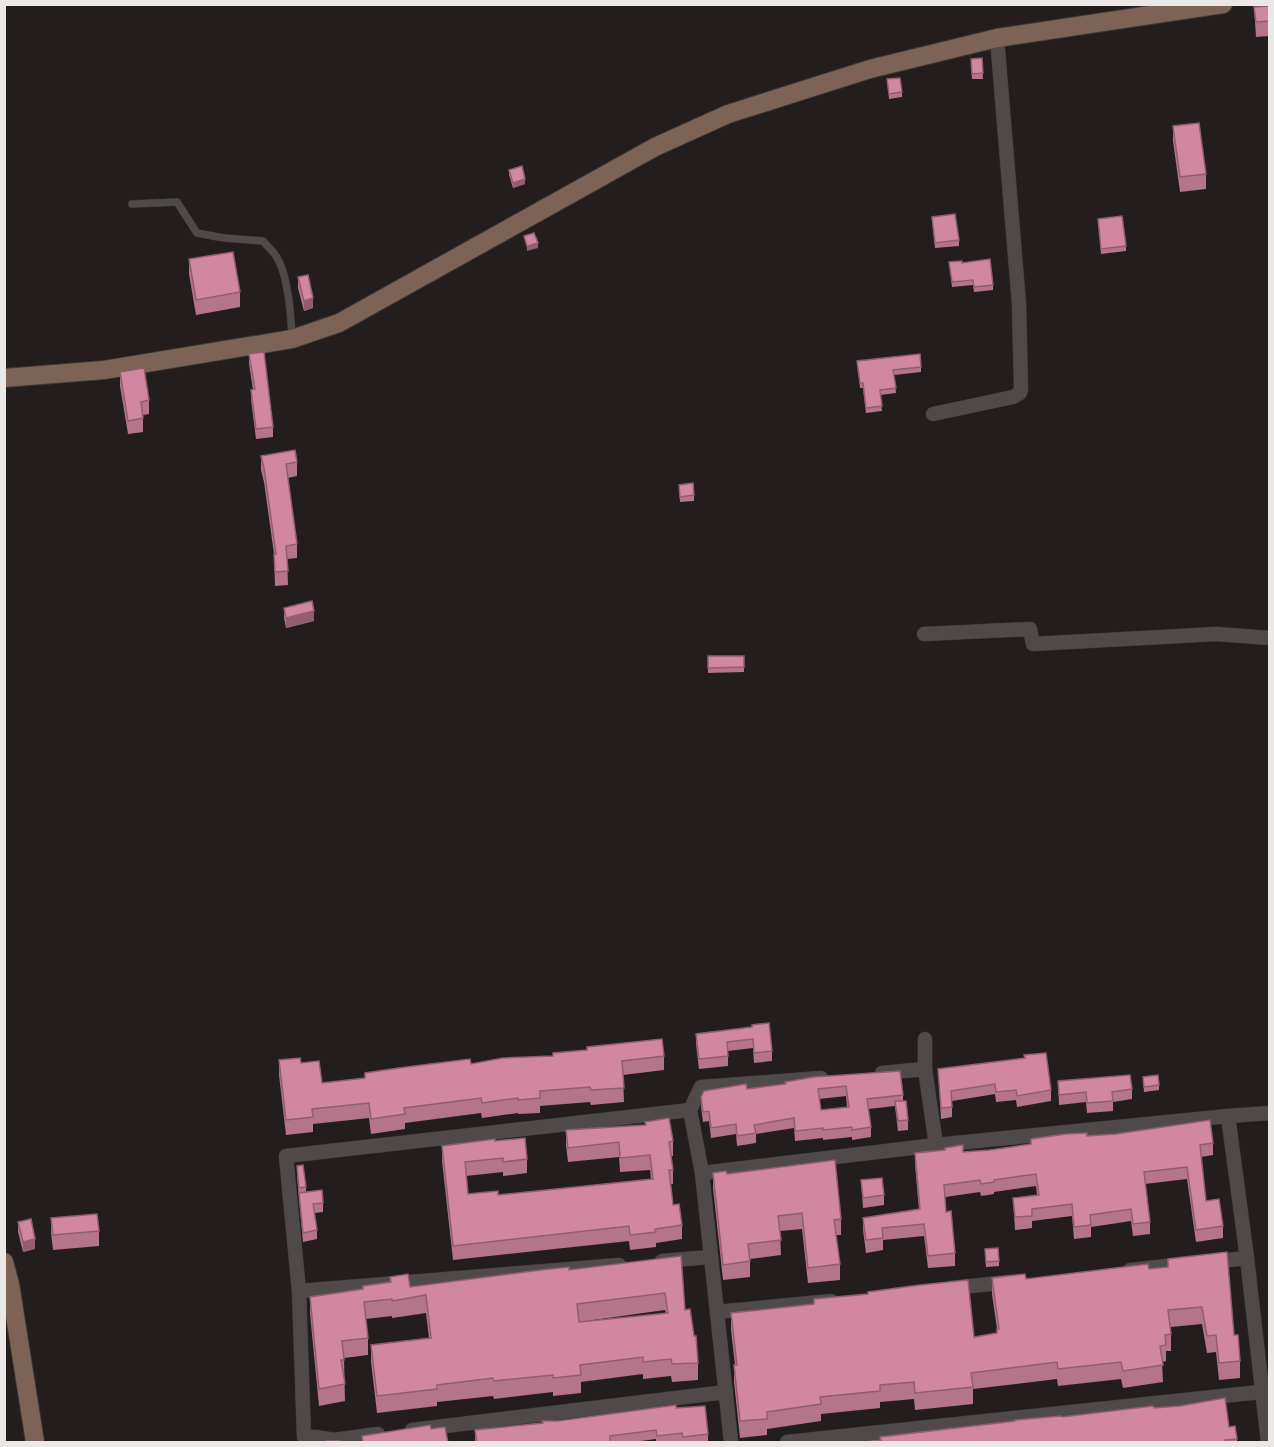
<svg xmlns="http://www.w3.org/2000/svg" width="1274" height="1447" font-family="Merriweather,serif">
  <rect width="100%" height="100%" fill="#231e1d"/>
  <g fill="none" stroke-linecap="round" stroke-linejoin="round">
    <g stroke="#3d3939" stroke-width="8">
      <path id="lane" d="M132 204 177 202 197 233 224 238 263 241C267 246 273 251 276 256 288 274 291 316 292 337"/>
    </g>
    <g stroke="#3d3939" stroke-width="15">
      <g id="street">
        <polyline points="933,414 1013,397 1020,393 1021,389 1019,304 997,38"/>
        <polyline points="924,634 1030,629 1033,644 1216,634 1270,638"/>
        <polyline points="925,1039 925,1069 936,1145"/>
        <polyline points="882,1073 925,1069"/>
        <polyline points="1228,1116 1270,1113"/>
        <polyline points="702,1173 936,1145 1228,1116 1247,1258 1268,1442"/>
        <polyline points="662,1261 711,1257"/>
        <polyline points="1211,1262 1247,1258"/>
        <polyline points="1130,1270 1186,1264"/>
        <polyline points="951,1288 1010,1282"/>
        <polyline points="299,1291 619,1265"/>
        <polyline points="717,1312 831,1301"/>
        <polyline points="412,1430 726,1392"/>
        <polyline points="378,1434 334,1440 316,1437 304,1437 299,1291 286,1156 690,1110"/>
        <polyline points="731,1442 702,1173 690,1110 701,1087 821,1078"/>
        <polyline points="787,1442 1270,1391"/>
      </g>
    </g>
    <g stroke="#3d3939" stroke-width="20">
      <g id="secondary">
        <polyline points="4,378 104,370 292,339 339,323 655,147 728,114 870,69 997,38 1223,4"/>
        <polyline points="4,1262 10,1284 35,1442"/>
      </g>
    </g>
    <use href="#lane" stroke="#4f4a49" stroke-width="7"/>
    <use href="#street" stroke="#4f4a49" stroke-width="14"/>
    <use href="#secondary" stroke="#7c6356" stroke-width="18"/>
  </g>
  <g fill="#b47489" fill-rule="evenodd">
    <polygon points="1269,6 1269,36 1256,37 1254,7"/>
    <polygon points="982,58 983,79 972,79 971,59"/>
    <polygon points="887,79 902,92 902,97 889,99"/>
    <polygon points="1173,126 1206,174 1206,189 1180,192 1173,141"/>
    <polygon points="509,170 525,184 513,188 509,175"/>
    <polygon points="932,217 959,240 959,246 935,248"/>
    <polygon points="1098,219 1126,246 1126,251 1101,254"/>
    <polygon points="189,259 240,292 240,307 196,315 189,274"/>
    <polygon points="949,262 962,263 993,285 993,290 974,292 973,285 952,287"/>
    <polygon points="298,277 313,308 304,311 298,288"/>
    <polygon points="249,354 273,427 273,437 256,439 251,400 251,390 253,390 249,364"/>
    <polygon points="857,361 921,367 921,372 894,375 896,393 880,395 882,411 866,413 863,388 860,388"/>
    <polygon points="120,372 149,400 149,414 143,415 143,432 128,434 120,386"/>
    <polygon points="261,456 297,462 297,476 288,478 297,544 297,558 287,559 288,585 275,586 274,554 264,482 261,470"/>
    <polygon points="679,485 694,495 694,501 680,502"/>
    <polygon points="284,608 314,621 286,628 284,618"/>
    <polygon points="708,656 744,656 744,672 708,673"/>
    <polygon points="752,1027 772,1051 772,1061 754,1063 753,1048 728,1051 728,1066 699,1069 696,1044 696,1034"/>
    <polygon points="664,1056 664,1070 623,1075 624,1102 591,1105 590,1102 540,1106 540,1113 518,1114 518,1113 482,1118 481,1113 405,1123 405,1129 371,1134 369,1118 313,1124 313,1132 286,1135 279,1075 279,1060 301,1063 322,1083 365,1079 365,1073 471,1064"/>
    <polygon points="1024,1058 1051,1090 1051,1101 1017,1107 1016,1100 996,1102 995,1094 952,1101 952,1117 941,1119 938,1069"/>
    <path d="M814 1077 903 1095V1101L908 1120V1130L898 1131 895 1106 868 1109 871 1127V1137L852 1140V1137L823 1140V1138L795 1141 794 1128 756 1134V1143L737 1146 736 1134 711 1138 709 1121 703 1122 701 1107V1097L747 1089 785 1084ZM846 1096 847 1107 821 1110 819 1099Z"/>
    <polygon points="1143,1077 1159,1085 1159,1090 1144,1092"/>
    <polygon points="1058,1081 1132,1089 1132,1099 1113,1102 1113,1111 1087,1113 1086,1102 1059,1105"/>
    <polygon points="566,1130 673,1141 673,1156 671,1156 673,1170 673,1184 671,1184 673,1205 682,1225 682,1239 656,1243 656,1247 630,1250 629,1241 453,1260 442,1161 442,1146 495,1141 527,1159 527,1173 503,1176 503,1172 466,1176 468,1194 498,1195 651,1179 650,1170 620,1172 619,1157 568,1162 566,1145"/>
    <polygon points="1087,1136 1213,1143 1213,1155 1201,1157 1206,1201 1223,1226 1223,1238 1196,1242 1187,1179 1145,1184 1150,1222 1150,1234 1133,1236 1131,1221 1091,1227 1091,1237 1074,1239 1072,1216 1032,1221 1032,1228 1015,1230 1013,1198 1037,1195 1036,1186 994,1192 994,1194 981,1196 980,1192 945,1197 946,1212 955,1253 955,1266 928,1268 924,1236 883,1240 883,1250 866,1253 863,1230 863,1218 919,1210 915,1165 915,1153 963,1152 990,1150 1031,1144 1031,1139"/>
    <polygon points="297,1166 306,1187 306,1192 323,1203 323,1212 314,1213 317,1230 317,1239 303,1242 297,1176"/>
    <polygon points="713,1173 727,1174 841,1219 841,1235 836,1235 840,1264 840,1280 808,1283 802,1229 780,1231 781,1255 750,1259 750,1277 723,1280 713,1188"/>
    <polygon points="861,1180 884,1195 884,1205 863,1208"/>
    <polygon points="51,1218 99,1231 99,1246 53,1250 51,1233"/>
    <polygon points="18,1222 35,1249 23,1252 18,1232"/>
    <polygon points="985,1249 999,1261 999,1266 986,1267"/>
    <path d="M681 1256 685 1310 698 1363V1380L672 1382 671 1376 643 1379V1374L581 1382V1393L553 1396V1392L494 1399 493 1396 437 1402V1406L377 1413 371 1362V1345L429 1338 426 1313 392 1318V1316L366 1319 368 1338V1355L344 1358 345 1401 319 1406 310 1314V1297L363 1289 390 1283V1277L410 1287 569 1270ZM665 1310 666 1313 579 1322Z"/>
    <polygon points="1168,1259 1234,1335 1240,1361 1240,1378 1219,1380 1216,1352 1207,1353 1202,1324 1171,1327 1171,1351 1166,1351 1166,1361 1162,1362 1163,1382 1123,1388 1121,1379 1058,1386 1057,1379 973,1389 973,1404 915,1410 914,1399 880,1402 880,1408 821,1414 821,1421 767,1429 767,1435 740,1438 734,1382 734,1365 735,1365 731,1330 731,1313 974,1337 997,1334 997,1329 992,1294 992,1278 1026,1279 1168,1267"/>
    <polygon points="676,1408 708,1434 708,1443 656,1443 656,1439 626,1443 475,1443 475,1430"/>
    <polygon points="1154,1408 1229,1427 1237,1439 1237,1443 854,1443 880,1440 1062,1417"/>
  </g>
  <g fill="#925e6f">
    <polygon points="525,179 525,184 513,188 513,183"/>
    <polygon points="538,243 538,248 527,251 527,246"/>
    <polygon points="313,298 313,308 304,311 304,301"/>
    <polygon points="314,611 314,621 286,628 286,618"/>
    <polygon points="35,1239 35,1249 23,1252 23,1242"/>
  </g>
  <g fill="#d1879f" stroke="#925e6f" stroke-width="1.5" fill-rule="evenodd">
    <polygon points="1269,6 1269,21 1256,22 1254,7"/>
    <polygon points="982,58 983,73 972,74 971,59"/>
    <polygon points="900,78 902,92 889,94 887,79"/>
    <polygon points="1199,123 1206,174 1180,177 1173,126"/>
    <polygon points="522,166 525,179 513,183 509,170"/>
    <polygon points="955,214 959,240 935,243 932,217"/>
    <polygon points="1122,216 1126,246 1101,249 1098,219"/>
    <polygon points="534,233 538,243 527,246 524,236"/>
    <polygon points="233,252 240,292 196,300 189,259"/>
    <polygon points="990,259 993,285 974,287 973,280 952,282 949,262 962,261 962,263"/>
    <polygon points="308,275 313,298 304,301 298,277"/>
    <polygon points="264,352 273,427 256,429 251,390 255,389 249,354"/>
    <polygon points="920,354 921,367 893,370 896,388 880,390 882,406 866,408 863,383 860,383 857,361"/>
    <polygon points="144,368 149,400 141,402 143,418 128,421 120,372"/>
    <polygon points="295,450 297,462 286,464 297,544 286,546 288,571 275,572 274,554 276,554 264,468 261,456"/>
    <polygon points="693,483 694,495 680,497 679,485"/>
    <polygon points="312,601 314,611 286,618 284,608"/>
    <polygon points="708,656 744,656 744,667 708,668"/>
    <polygon points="769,1023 772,1051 754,1053 753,1039 727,1042 728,1056 699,1059 696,1034 752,1027 752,1025"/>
    <polygon points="662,1039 664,1056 622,1061 624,1088 591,1090 590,1087 540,1091 540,1098 518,1100 518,1098 482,1103 481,1098 404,1108 405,1114 371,1119 369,1103 312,1109 313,1117 286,1120 279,1060 300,1058 301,1063 319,1061 322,1083 365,1078 365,1073 399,1068 470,1059 471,1064 503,1058 553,1056 553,1053 587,1050 587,1047"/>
    <polygon points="1046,1053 1051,1090 1017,1096 1016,1090 996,1092 995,1084 951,1091 952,1107 941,1108 938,1069 1025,1058 1024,1055"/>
    <path d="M900 1071 903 1095 867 1099 871 1127 852 1130V1127L823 1130V1128L795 1131 794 1118 754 1125 756 1133 737 1136 736 1124 711 1128 709 1111 703 1112 701 1097 704 1091 746 1084 747 1089 786 1084 785 1082 814 1077ZM846 1086 849 1107 821 1110 818 1089Z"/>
    <polygon points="1130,1075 1132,1089 1112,1092 1113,1101 1087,1103 1086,1092 1059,1095 1058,1081"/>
    <polygon points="1158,1075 1159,1085 1144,1087 1143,1077"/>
    <polygon points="895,1101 906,1101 908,1120 898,1121"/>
    <polygon points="669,1118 673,1141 669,1142 673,1170 669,1170 673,1205 679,1204 682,1225 655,1229 656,1232 630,1235 629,1226 453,1246 442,1146 495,1139 495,1141 525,1138 527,1159 503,1162 503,1158 465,1162 468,1194 498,1191 498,1195 653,1179 650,1155 620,1158 619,1142 568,1148 566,1130 646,1125 645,1122"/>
    <polygon points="1210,1120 1213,1143 1200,1145 1206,1201 1219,1199 1223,1226 1196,1230 1187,1167 1144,1172 1150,1222 1133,1224 1131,1209 1090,1215 1091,1225 1074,1227 1072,1204 1032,1209 1032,1216 1015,1217 1013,1198 1039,1195 1036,1174 994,1180 994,1182 981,1184 980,1180 944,1185 946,1212 951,1211 955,1253 928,1256 924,1224 882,1228 883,1238 866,1240 863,1218 920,1209 915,1153 945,1150 945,1148 963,1145 963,1152 990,1150 1031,1144 1031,1139 1066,1134 1087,1133 1087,1136 1116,1134"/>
    <polygon points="835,1160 841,1219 834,1220 840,1264 808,1268 802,1213 778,1216 781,1240 748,1244 750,1261 723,1265 713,1173 726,1171 727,1174"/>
    <polygon points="303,1165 306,1187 299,1188 297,1166"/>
    <polygon points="882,1178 884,1195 863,1198 861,1180"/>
    <polygon points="322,1190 323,1203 313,1204 317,1230 303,1233 299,1193"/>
    <polygon points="97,1214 99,1231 53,1235 51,1218"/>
    <polygon points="31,1219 35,1239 23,1242 18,1222"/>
    <polygon points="998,1248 999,1261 986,1262 985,1249"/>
    <polygon points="1227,1252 1234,1335 1238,1335 1240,1361 1219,1363 1216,1335 1207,1336 1202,1307 1168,1310 1171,1334 1165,1335 1166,1345 1160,1346 1163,1365 1123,1371 1121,1362 1058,1369 1057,1362 971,1373 973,1387 915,1393 914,1382 880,1385 880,1391 820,1397 821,1404 767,1412 767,1419 740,1421 734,1365 737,1365 731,1313 814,1304 814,1299 868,1294 868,1292 920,1285 968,1280 974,1337 997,1333 997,1329 999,1329 992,1278 1025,1274 1026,1279 1148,1264 1149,1269 1168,1267 1168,1259"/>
    <path d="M681 1256 685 1310 690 1309 694 1336H696L698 1363 672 1364 671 1359 643 1362V1357L580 1365 581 1375 553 1378V1375L494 1381 493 1378 437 1385V1389L377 1396 371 1345 431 1338 426 1295 392 1301V1299L364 1302 368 1338 342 1341 344 1360H341L345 1384 319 1389 310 1297 363 1289V1286L391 1282 390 1277 408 1274 410 1287 541 1270 569 1267V1270ZM665 1293 668 1313 579 1322 577 1304Z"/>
    <polygon points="1225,1398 1229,1427 1235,1426 1237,1439 1225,1440 1225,1443 854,1443 881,1440 880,1437 1015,1421 1015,1420 1061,1416 1062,1417 1153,1406 1154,1408 1180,1406"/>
    <polygon points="676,1405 676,1408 705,1406 708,1434 683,1437 682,1433 657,1436 656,1430 610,1436 610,1443 477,1443 475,1430 543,1423 542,1421 558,1421"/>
    <polygon points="430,1425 431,1429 445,1427 448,1443 363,1443 362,1436"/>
    <rect x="326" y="1441" width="14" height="2"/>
  </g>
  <rect width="1274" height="1447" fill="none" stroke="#ece8e8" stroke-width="12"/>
</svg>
